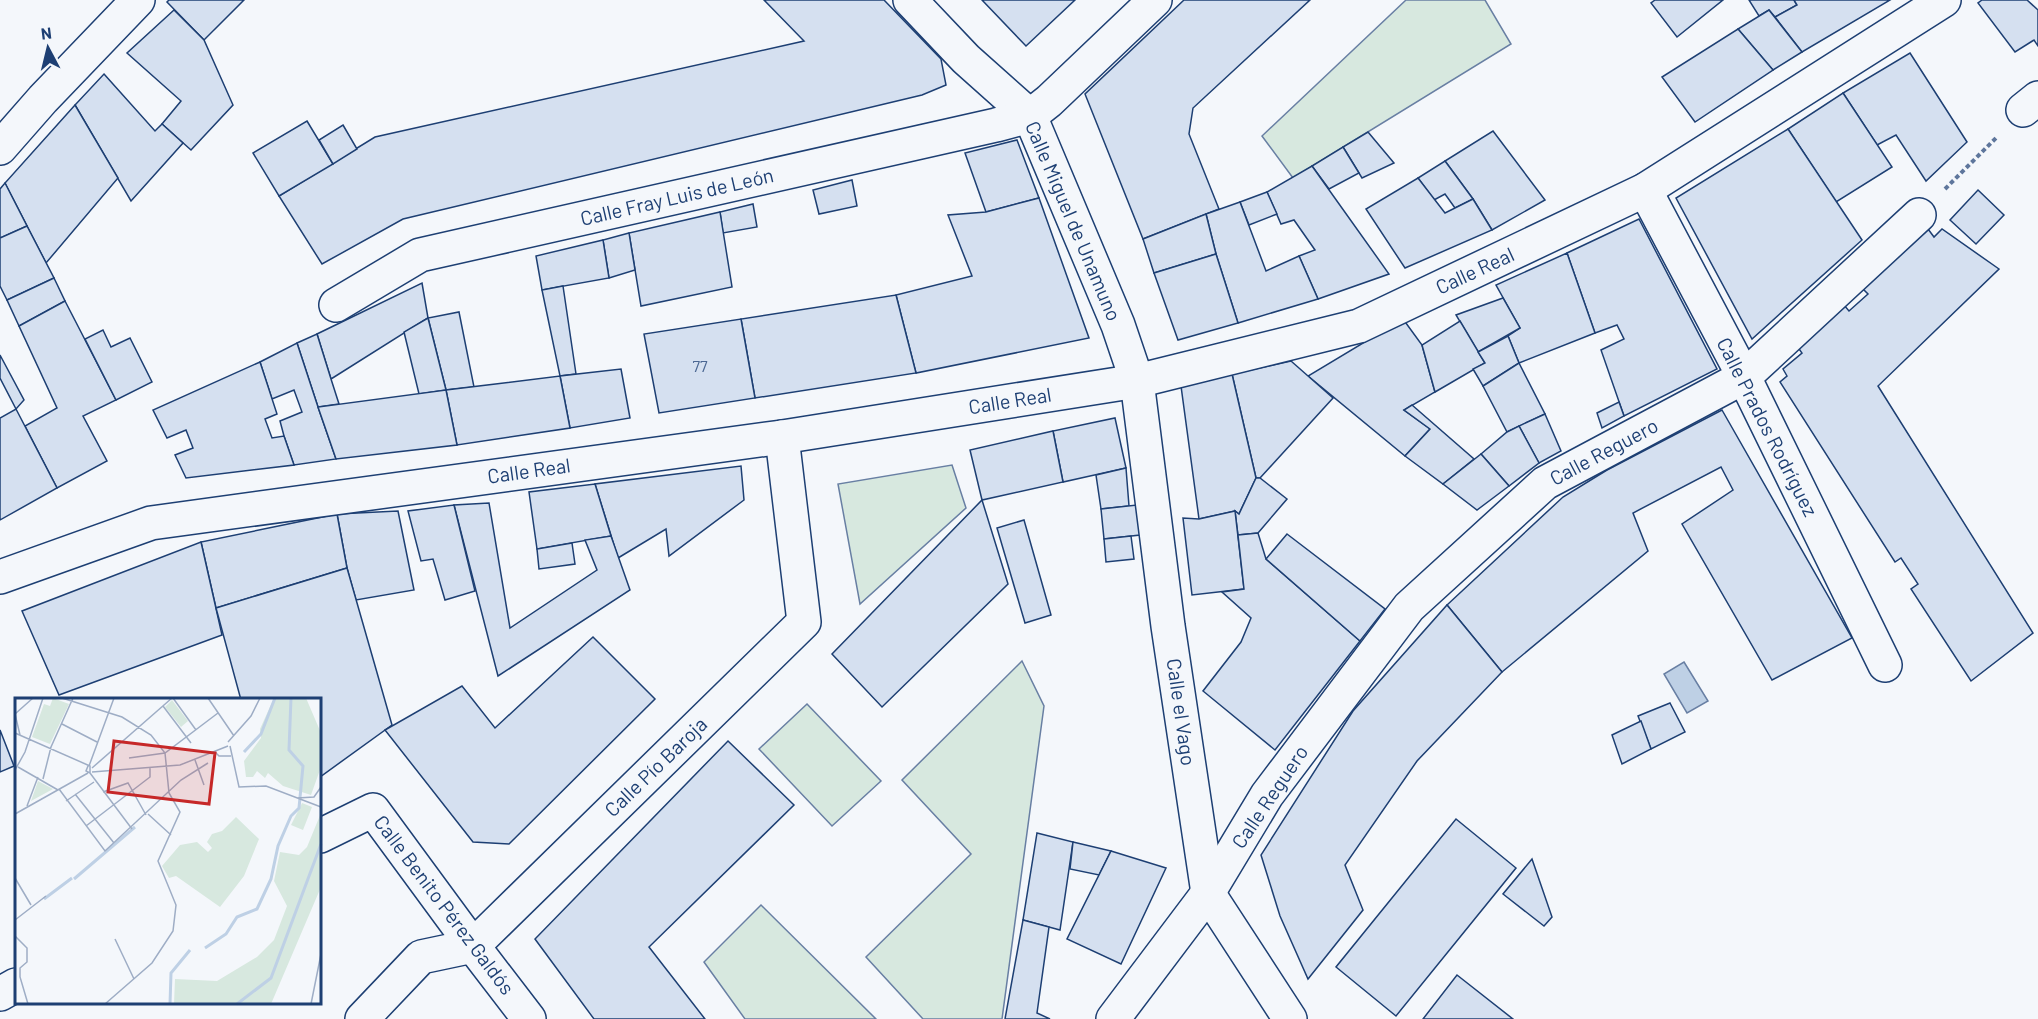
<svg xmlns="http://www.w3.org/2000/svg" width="2038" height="1019" font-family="Barlow,sans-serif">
  <rect width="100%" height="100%" fill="#f4f7fb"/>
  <g fill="#d7e8df" stroke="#687fa3" stroke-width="1.5">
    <polygon points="1406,0 1485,0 1511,44 1293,178 1262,136"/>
    <polygon points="952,465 966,508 860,604 838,484"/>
    <polygon points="1022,661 1044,706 1002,1019 923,1019 866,957 971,854 902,780"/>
    <polygon points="807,704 881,781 832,826 759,749"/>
    <polygon points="761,905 876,1019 745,1019 704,962"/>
  </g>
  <polygon fill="#bed0e5" stroke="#687fa3" stroke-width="1.5" points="1684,662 1708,701 1687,713 1664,674"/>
  <g fill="#d5e0f0" stroke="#1d3f73" stroke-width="1.5">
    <polygon points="169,0 244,0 204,40 167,2"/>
    <polygon points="764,0 884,0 941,59 946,85 922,95 403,219 322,264 279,196 375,137 804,41"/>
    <polygon points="982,0 1075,0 1026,46"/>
    <polygon points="1184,0 1310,0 1193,108 1189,134 1219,209 1143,239 1085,94"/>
    <polygon points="1655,0 1723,0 1677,37 1651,3"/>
    <polygon points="1749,0 1794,0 1797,5 1775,17 1769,10 1759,16"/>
    <polygon points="1794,0 1890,0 1802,52 1775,17 1797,5"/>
    <polygon points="1982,0 2027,0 2038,10 2038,46 2034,40 2015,52 1978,3"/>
    <polygon points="174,10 204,40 233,105 191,150 162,124 181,101 127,53"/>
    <polygon points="1769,10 1802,52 1773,70 1738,29"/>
    <polygon points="1738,29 1773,70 1695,122 1662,77"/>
    <polygon points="1910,53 1967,142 1926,181 1896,135 1877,145 1843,93"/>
    <polygon points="104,74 155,131 162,124 183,143 131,201 75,105"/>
    <polygon points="1843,93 1892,167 1836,202 1788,129"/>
    <polygon points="75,105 118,178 46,263 5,183"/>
    <polygon points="307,121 333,164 279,196 253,153"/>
    <polygon points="343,125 357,149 333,164 319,140"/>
    <polygon points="1788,129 1862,240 1752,339 1676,198"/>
    <polygon points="1493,131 1545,200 1492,230 1473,199 1445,161"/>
    <polygon points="1368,132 1394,163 1362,178 1343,147"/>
    <polygon points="1017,140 1039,198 986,212 965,153"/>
    <polygon points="1343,147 1359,173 1329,189 1312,166"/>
    <polygon points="1445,161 1473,199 1455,208 1445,194 1434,200 1418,178"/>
    <polygon points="1312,166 1389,274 1318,299 1299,256 1315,250 1294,220 1281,224 1267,192"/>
    <polygon points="1418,178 1445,213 1473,199 1492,230 1405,268 1366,209"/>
    <polygon points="852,180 857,206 819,214 813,190"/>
    <polygon points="5,183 27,226 0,238 0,189"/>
    <polygon points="1978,190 2004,215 1976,244 1950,220"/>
    <polygon points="1267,192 1277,214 1249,225 1240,202"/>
    <polygon points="1039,198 1089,338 916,373 896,295 972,276 948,215 986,212"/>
    <polygon points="1240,202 1266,271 1299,256 1318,299 1238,323 1216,254 1206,214"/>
    <polygon points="753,204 757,227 723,233 720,212"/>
    <polygon points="720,212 732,287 641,306 629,233"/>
    <polygon points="1206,214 1216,254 1154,273 1143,239"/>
    <polygon points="1639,219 1717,369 1624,416 1601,350 1624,339 1617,325 1595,333 1567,253"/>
    <polygon points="27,226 54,278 7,300 0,286 0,238"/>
    <polygon points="1928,229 1934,237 1942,229 1999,269 1878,386 2033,633 1971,681 1911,589 1918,584 1901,558 1895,562 1780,382 1787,376 1783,369 1802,353 1797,346 1844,305 1849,311 1868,294 1862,288"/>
    <polygon points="629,233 635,270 609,278 603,240"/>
    <polygon points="603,240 609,278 542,290 536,256"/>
    <polygon points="1567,253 1595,333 1519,363 1508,336 1520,328 1496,285"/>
    <polygon points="1216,254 1238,323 1178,340 1154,273"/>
    <polygon points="54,278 65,301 19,326 7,300"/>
    <polygon points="422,283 428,318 331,379 317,334"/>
    <polygon points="563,286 576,374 560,376 542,290"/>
    <polygon points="896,295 916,373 755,398 741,319"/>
    <polygon points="1503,298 1520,328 1478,352 1456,315"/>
    <polygon points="65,301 116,400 83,416 107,461 57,488 25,426 57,408 19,326"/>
    <polygon points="459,312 474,387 446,390 428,318"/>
    <polygon points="428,318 446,390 419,394 404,332"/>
    <polygon points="741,319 755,398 659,413 644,334"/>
    <polygon points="1403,319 1422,345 1435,392 1404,410 1430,429 1405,456 1308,376"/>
    <polygon points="1460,321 1485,363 1435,392 1422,345"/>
    <polygon points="103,330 111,347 130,338 152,382 116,400 85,339"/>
    <polygon points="317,334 331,379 339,404 318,407 297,343"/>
    <polygon points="1508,336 1519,363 1483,386 1473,369 1485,363 1478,352"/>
    <polygon points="297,343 318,407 336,459 294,465 284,436 280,421 302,412 294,390 272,399 260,362"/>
    <polygon points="0,355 24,400 16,409 0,378"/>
    <polygon points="1291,361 1333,398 1260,478 1256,478 1232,374"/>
    <polygon points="260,362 277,414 265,419 272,438 284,436 294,465 186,478 175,455 193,448 186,430 167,438 153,410"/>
    <polygon points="1519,363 1545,414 1507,432 1483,386"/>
    <polygon points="621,369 630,418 570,428 560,376"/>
    <polygon points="1232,374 1256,478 1239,514 1235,511 1199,519 1181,386"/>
    <polygon points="560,376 570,428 457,445 446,390"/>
    <polygon points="446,390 457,445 336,459 318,407"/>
    <polygon points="1619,402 1624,416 1602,428 1597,413"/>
    <polygon points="1412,405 1474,459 1443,484 1405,456 1430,429 1404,410"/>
    <polygon points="16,409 57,488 0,520 0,418"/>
    <polygon points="1722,410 1852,638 1772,680 1682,524 1733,490 1721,467 1633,513 1648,551 1502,672 1447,605 1563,497 1607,470"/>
    <polygon points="1545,414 1561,451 1539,463 1519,426"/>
    <polygon points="1115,418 1126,468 1063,482 1053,431"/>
    <polygon points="1519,426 1539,463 1509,486 1481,454 1507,432"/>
    <polygon points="1053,431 1063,482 982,500 970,450"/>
    <polygon points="1481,454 1509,486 1477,510 1443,484"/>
    <polygon points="741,466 744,500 669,556 666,529 618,558 595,484"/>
    <polygon points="1126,468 1129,506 1101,509 1096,475"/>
    <polygon points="1256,478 1260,478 1287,499 1258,533 1238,535 1235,511 1239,514"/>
    <polygon points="595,484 611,536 537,549 529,492"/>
    <polygon points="982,500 1008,584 882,707 832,654"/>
    <polygon points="489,503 510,628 597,570 585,540 611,536 630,590 498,676 454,505"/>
    <polygon points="454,505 475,591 445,600 433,559 421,561 408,511"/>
    <polygon points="1137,505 1140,535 1104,539 1101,509"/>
    <polygon points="398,511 414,590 356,600 347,568 337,514"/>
    <polygon points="1235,511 1244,589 1192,595 1183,518 1199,519"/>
    <polygon points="337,514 347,568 216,608 201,542"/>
    <polygon points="1024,520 1051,615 1025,623 997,528"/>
    <polygon points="1258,533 1266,559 1360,641 1275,750 1203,691 1241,642 1251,618 1222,592 1244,589 1238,535"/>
    <polygon points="1287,534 1385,609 1360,641 1266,559"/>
    <polygon points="1131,536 1134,559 1106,562 1104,539"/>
    <polygon points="201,542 222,635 59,695 22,611"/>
    <polygon points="572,543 575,564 539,569 537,549"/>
    <polygon points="347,568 392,725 320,777 320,700 241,700 216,608"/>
    <polygon points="1447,605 1502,672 1417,761 1345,865 1363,910 1308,979 1280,916 1261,855 1353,711"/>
    <polygon points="593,637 655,699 509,844 473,842 385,730 462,686 495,728"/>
    <polygon points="1670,703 1685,732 1651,749 1638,716"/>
    <polygon points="1641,721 1651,749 1622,764 1612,735"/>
    <polygon points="0,730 14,766 0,772"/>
    <polygon points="728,741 794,805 649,947 705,1019 594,1019 535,939"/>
    <polygon points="1456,819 1516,868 1396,1016 1336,967"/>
    <polygon points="1037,833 1073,842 1060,930 1023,920"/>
    <polygon points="1073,842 1111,851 1099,875 1070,869"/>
    <polygon points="1111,851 1166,868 1121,964 1067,939"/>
    <polygon points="1532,859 1552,917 1544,926 1503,894"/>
    <polygon points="1023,920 1049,927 1037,1013 1050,1019 1005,1019"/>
    <polygon points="1457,975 1513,1019 1423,1019"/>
  </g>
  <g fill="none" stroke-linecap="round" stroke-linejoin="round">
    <g stroke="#1d3f73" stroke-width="36">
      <g id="minor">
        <polyline points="910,0 966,59 1030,116 1118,325 1137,381 1168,626 1208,893 1290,1019"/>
        <polyline points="2023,110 2038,98"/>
        <polyline points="0,148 43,99 138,0"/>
        <polyline points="1645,190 1744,377 1885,665"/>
        <polyline points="336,305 420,255 996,125 1030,116 1049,101 1155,0"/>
        <polyline points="320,836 373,810 473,946 529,1019"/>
        <polyline points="0,994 16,985"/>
        <polyline points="362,1019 421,957 473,946 804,622 782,437"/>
        <polyline points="1113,1019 1208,893 1267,795 1409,607 1545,483 1744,377 1919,215"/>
      </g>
    </g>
    <g stroke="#1d3f73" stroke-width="36">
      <polyline id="tertiary" points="0,577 151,523 782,437 1137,381 1359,326 1645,190 1944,0"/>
    </g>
    <polyline stroke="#5e769c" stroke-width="4" stroke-dasharray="4.5 3" stroke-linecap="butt" points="1945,189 1997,137"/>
    <use href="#minor" stroke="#f4f7fb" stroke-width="33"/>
    <use href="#tertiary" stroke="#f4f7fb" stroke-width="33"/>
  </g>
  <g text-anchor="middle" stroke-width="4.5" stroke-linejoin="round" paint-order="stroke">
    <g font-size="16" fill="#4b6792">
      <text x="700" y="372">77</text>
    </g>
    <g font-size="20" fill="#1d3f73" stroke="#f4f7fb">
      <text transform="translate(677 197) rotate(-13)" y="7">Calle Fray Luis de León</text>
      <text transform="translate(1073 221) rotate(67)" y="7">Calle Miguel de Unamuno</text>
      <text transform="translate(1475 271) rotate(-25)" y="7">Calle Real</text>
      <text transform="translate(1010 401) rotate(-9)" y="7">Calle Real</text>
      <text transform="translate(1767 427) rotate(63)" y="7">Calle Prados Rodríguez</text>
      <text transform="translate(1604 452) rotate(-28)" y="7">Calle Reguero</text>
      <text transform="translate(529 471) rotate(-8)" y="7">Calle Real</text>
      <text transform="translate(1181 712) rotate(82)" y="7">Calle el Vago</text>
      <text transform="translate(656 767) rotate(-44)" y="7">Calle Pío Baroja</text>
      <text transform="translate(1270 797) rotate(-56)" y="7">Calle Reguero</text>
      <text transform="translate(444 905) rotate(53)" y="7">Calle Benito Pérez Galdós</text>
    </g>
  </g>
  <g transform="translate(15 698)">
    <rect width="306" height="306" fill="#f4f7fb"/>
    <path d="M38 0 54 6 35 46 17 39 29 6 35 8ZM259 0H291L306 35V69L296 97 268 88 253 75 250 80 242 73 238 79H231L229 63 246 40 245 31ZM157 2 173 23 166 29 150 9ZM23 83 38 91 16 103ZM287 105 297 109 288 132 276 127ZM306 115V189L256 306H159L160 281 202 283 242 259 259 242 272 208 259 183 265 154 284 157 292 149ZM221 119 244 141 229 178 205 209 161 178 154 180 147 168 165 147 182 144 193 154 197 150 192 144 197 136 207 133Z" fill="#d7e8df"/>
    <path fill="none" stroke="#bed0e5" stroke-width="3" d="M229 54 246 36 260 0M59 181 120 129M29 201 57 180M190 250 211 236 222 219 242 211 256 181 263 148 276 118 284 110 288 68 274 52 276 0M155 306 156 275 175 252M222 306 256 280 306 146"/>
    <path fill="none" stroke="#9eadc5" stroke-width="1.5" d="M47 0 107 19 136 37 150 55 154 95 165 114 143 163 161 207 158 233 137 265 90 306M158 0 181 32M193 0 219 38M148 8 176 45M47 26 82 44M0 35 75 68V75L71 73 73 68M5 37 0 16 18 0M213 44 236 18 245 0M215 48 224 89 251 88 306 109M199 53 204 58H216M114 60 150 55 203 15M180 62 189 87M74 68 99 0M3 69 43 92M77 70 157 0M0 72 10 54 28 0M77 74 165 67 213 48M75 75 117 131M28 81 36 49 58 0M44 91 90 153 166 82 193 65M88 94 113 85 131 117M60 96 99 145M282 100 299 99 306 89M51 103 79 84M12 108 23 79M0 116 73 75M133 116 156 137M71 128 135 79V69M0 180 16 207M0 222 31 198M0 238 12 250V264L5 270V279L13 306M100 241 119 281M296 306 306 256"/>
    <path fill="#c62828" fill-opacity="0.15" stroke="#c62828" stroke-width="3" d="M99 43 200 55 194 106 93 94Z"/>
    <rect width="306" height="306" fill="none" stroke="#1d3f73" stroke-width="3"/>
  </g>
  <g transform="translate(48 48) rotate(353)" stroke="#f4f7fb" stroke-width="4.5" paint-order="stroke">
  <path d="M0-4.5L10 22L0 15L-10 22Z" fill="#1d3f73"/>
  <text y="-9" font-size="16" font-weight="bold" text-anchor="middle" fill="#1d3f73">N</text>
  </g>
</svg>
